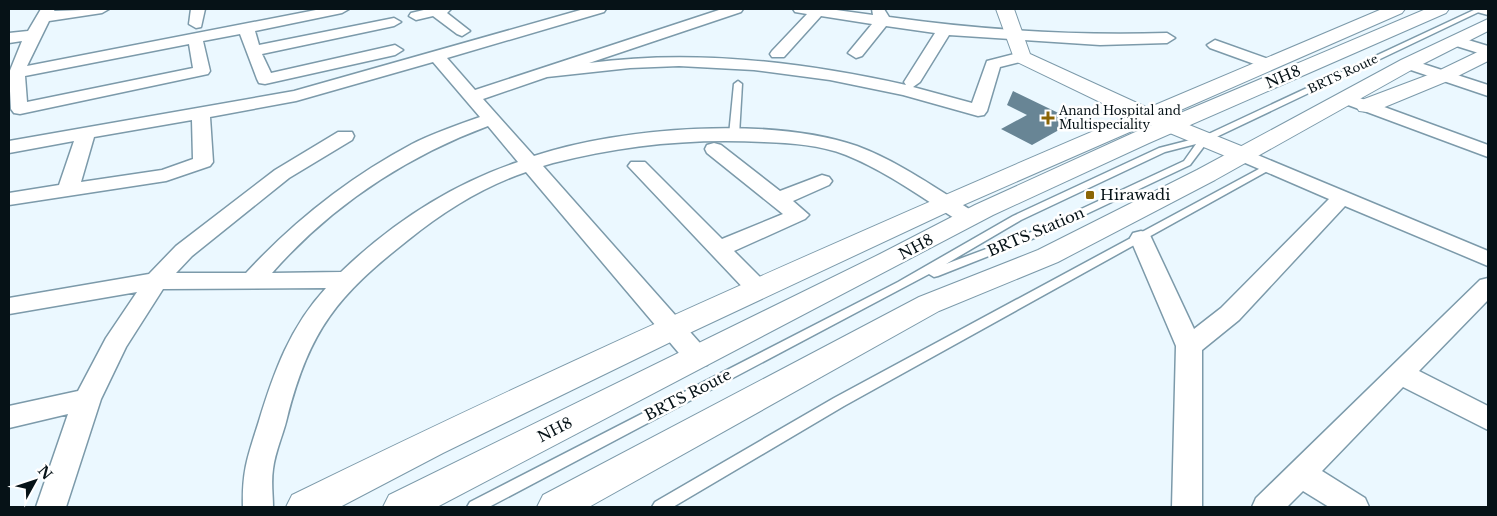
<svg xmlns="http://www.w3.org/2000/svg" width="1497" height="516" font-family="'Libre Baskerville',serif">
  <rect width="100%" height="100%" fill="#ebf8ff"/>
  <polygon fill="#688595" points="1013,91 1075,121 1032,145 1001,129 1027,115 1007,105"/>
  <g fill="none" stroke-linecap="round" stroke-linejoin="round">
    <g stroke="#7c9aaa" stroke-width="3">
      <g id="lane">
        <path d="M1476 9H1485L1208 141 1190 165 1042 235 938 276 934 277 929 274 489 507H467L470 502 898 282 1013 216 1159 148 1202 137ZM1196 144 1184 161 1034 231 946 264 1021 220 1165 152Z"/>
        <polygon points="738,81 742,84 739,135 734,138 729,135 734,84"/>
        <polygon points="1270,163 1275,166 1273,168 844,406 673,507 652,507 655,502 834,398"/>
      </g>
    </g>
    <g stroke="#7c9aaa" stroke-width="3">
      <g id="street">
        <path d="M41 9H55L54 11 109 9 102 13 49 21 27 66 321 9H349L342 13 255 31 259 45 394 18 401 22 394 26 262 54 271 73 395 45 403 50 395 55 265 84 259 83 257 79 240 34 203 41 210 71 208 74 20 114 14 113 11 109 9 73 22 41 9 43V33L28 31ZM189 44 193 68 27 102 25 76Z"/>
        <polygon points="191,9 205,9 201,27 196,28 189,24"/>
        <polygon points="428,9 451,9 447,13 470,31 462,36 457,34 433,16 416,20 409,16 411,13"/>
        <path d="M584 9H606L604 12 447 58 475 90 722 9H743L741 12 589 63C695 49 802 62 906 85L904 82 935 33 886 26 862 56 856 58 848 53 872 24 821 16 784 57H772L770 54 772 51 807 14 795 12 793 9H829L873 15 872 9H884L889 17C982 30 1073 36 1167 33L1175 38 1167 43 1100 45 949 35 920 82 913 87 972 103 987 61 1022 52 1030 57 1028 60 1000 67 987 111 984 115 978 116 903 95 830 80 754 70 679 66 630 68 547 77 483 99 534 156C621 127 770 116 857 146 900 162 938 190 976 213L980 218 976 223 969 224 962 223C924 199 888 172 846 155 820 145 792 143 764 142 692 138 623 145 553 163L543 166 707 351 711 358 707 365 698 367 689 365 526 172C482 187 444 211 408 240 337 296 310 329 287 418 283 435 275 452 273 469 271 482 273 495 273 507H243C242 470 248 456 259 421 274 372 290 327 326 288L163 289 126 347 101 399 66 507H36L68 414 9 428V406L78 391 106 338 137 292 9 314V298L149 274 176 246 275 170 338 132H352L354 136 352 140 289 178 192 256 176 273H246C294 221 350 177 412 144 434 133 457 125 480 117L433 62 296 101 210 117 213 162 210 166 166 181 9 205V193L59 185 74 141 9 153V141L294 91ZM192 120 193 159 162 170 81 182 94 137ZM488 126 518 162C452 184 391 224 341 272L272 273C331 206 405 157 488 126Z"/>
        <polygon points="1475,9 1488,9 1488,15 1477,12"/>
        <polygon points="1455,36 1488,46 1488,56 1450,44 1447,41"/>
        <polygon points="1215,40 1274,61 1276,64 1268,69 1210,48 1207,45"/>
        <polygon points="1408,59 1488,85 1488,96 1402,67 1400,64"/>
        <polygon points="1346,93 1488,145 1488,157 1340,102 1337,98 1340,94"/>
        <polygon points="714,143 721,145 780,191 822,175 829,177 832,181 829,185 793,201 809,215 805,219 734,251 766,283 770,289 766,295 758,297 750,295 628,166 631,162 645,162 722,239 783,214 707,153 705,149 707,145"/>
        <polygon points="1243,149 1488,251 1488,266 1345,206 1239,320 1202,350 1202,507 1172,507 1176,346 1130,238 1133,233 1141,231 1149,233 1194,329 1221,308 1329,199 1236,159 1233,155 1236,151"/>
        <polygon points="1488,278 1488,300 1419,371 1488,406 1488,430 1403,387 1322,471 1365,498 1369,507 1329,507 1303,491 1287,507 1252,507 1256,498 1480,280"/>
      </g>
    </g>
    <g stroke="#7c9aaa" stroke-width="2">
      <g id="secondary">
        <path d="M996 9H1014L1030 54 1148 108 1382 9H1405L1402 13 1167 116 1251 150 1255 155 1251 160 1243 162 1235 160 1148 124 954 209 683 336 443 453 340 507H286L292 495C567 360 847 236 1129 116L1015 61Z"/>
        <polygon points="1488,47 1488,61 1450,80 1375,111 1367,112 1359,111 1356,106 1359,101 1436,72"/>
      </g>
    </g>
    <g stroke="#7c9aaa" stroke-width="2">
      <g id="primary">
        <polygon points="1426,9 1449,9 1446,13 1149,143 993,215 437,507 383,507 389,495 880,254 975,205 1133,133"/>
        <polygon points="1488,19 1488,31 1415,68 1215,180 1058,262 939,311 589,507 537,507 543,495 919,297 1038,250 1197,170 1401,60"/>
      </g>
    </g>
    <use href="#lane" fill="#fff" fill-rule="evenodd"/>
    <use href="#street" fill="#fff" fill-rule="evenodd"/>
    <use href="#secondary" fill="#fff" fill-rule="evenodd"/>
    <use href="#primary" fill="#fff" fill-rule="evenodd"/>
  </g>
  <g fill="#8b6505" stroke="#fff" stroke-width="2">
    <path d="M1045.5 110.5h5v5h5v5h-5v5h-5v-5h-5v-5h5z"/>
    <rect x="1085" y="190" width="10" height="10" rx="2.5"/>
  </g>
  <g text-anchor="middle" stroke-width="5" stroke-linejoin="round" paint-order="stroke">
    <g font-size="12" fill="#061217" stroke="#fff">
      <text transform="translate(1343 74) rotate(-25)" y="4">BRTS Route</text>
    </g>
    <g font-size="12" fill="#061217" stroke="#fff" text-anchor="start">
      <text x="1059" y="115">Anand Hospital and<tspan x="1059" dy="14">Multispeciality</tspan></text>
    </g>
    <g font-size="15" fill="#061217" stroke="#fff">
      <text transform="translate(1283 77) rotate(-23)" y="5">NH8</text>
      <text transform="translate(1036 232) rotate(-23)" y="5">BRTS Station</text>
      <text transform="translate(916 247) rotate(-28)" y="5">NH8</text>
      <text transform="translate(688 395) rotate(-27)" y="5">BRTS Route</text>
      <text transform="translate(555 430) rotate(-27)" y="5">NH8</text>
    </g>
    <g font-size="15" fill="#061217" stroke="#fff" text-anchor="start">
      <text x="1100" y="200">Hirawadi</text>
    </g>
  </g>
  <rect width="1497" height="516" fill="none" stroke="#061217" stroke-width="20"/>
  <g transform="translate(35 481) rotate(50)" stroke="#ffffff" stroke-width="4" paint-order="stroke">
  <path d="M0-4L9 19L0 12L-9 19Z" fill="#061217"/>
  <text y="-8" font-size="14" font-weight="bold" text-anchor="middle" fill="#061217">N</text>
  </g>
</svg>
